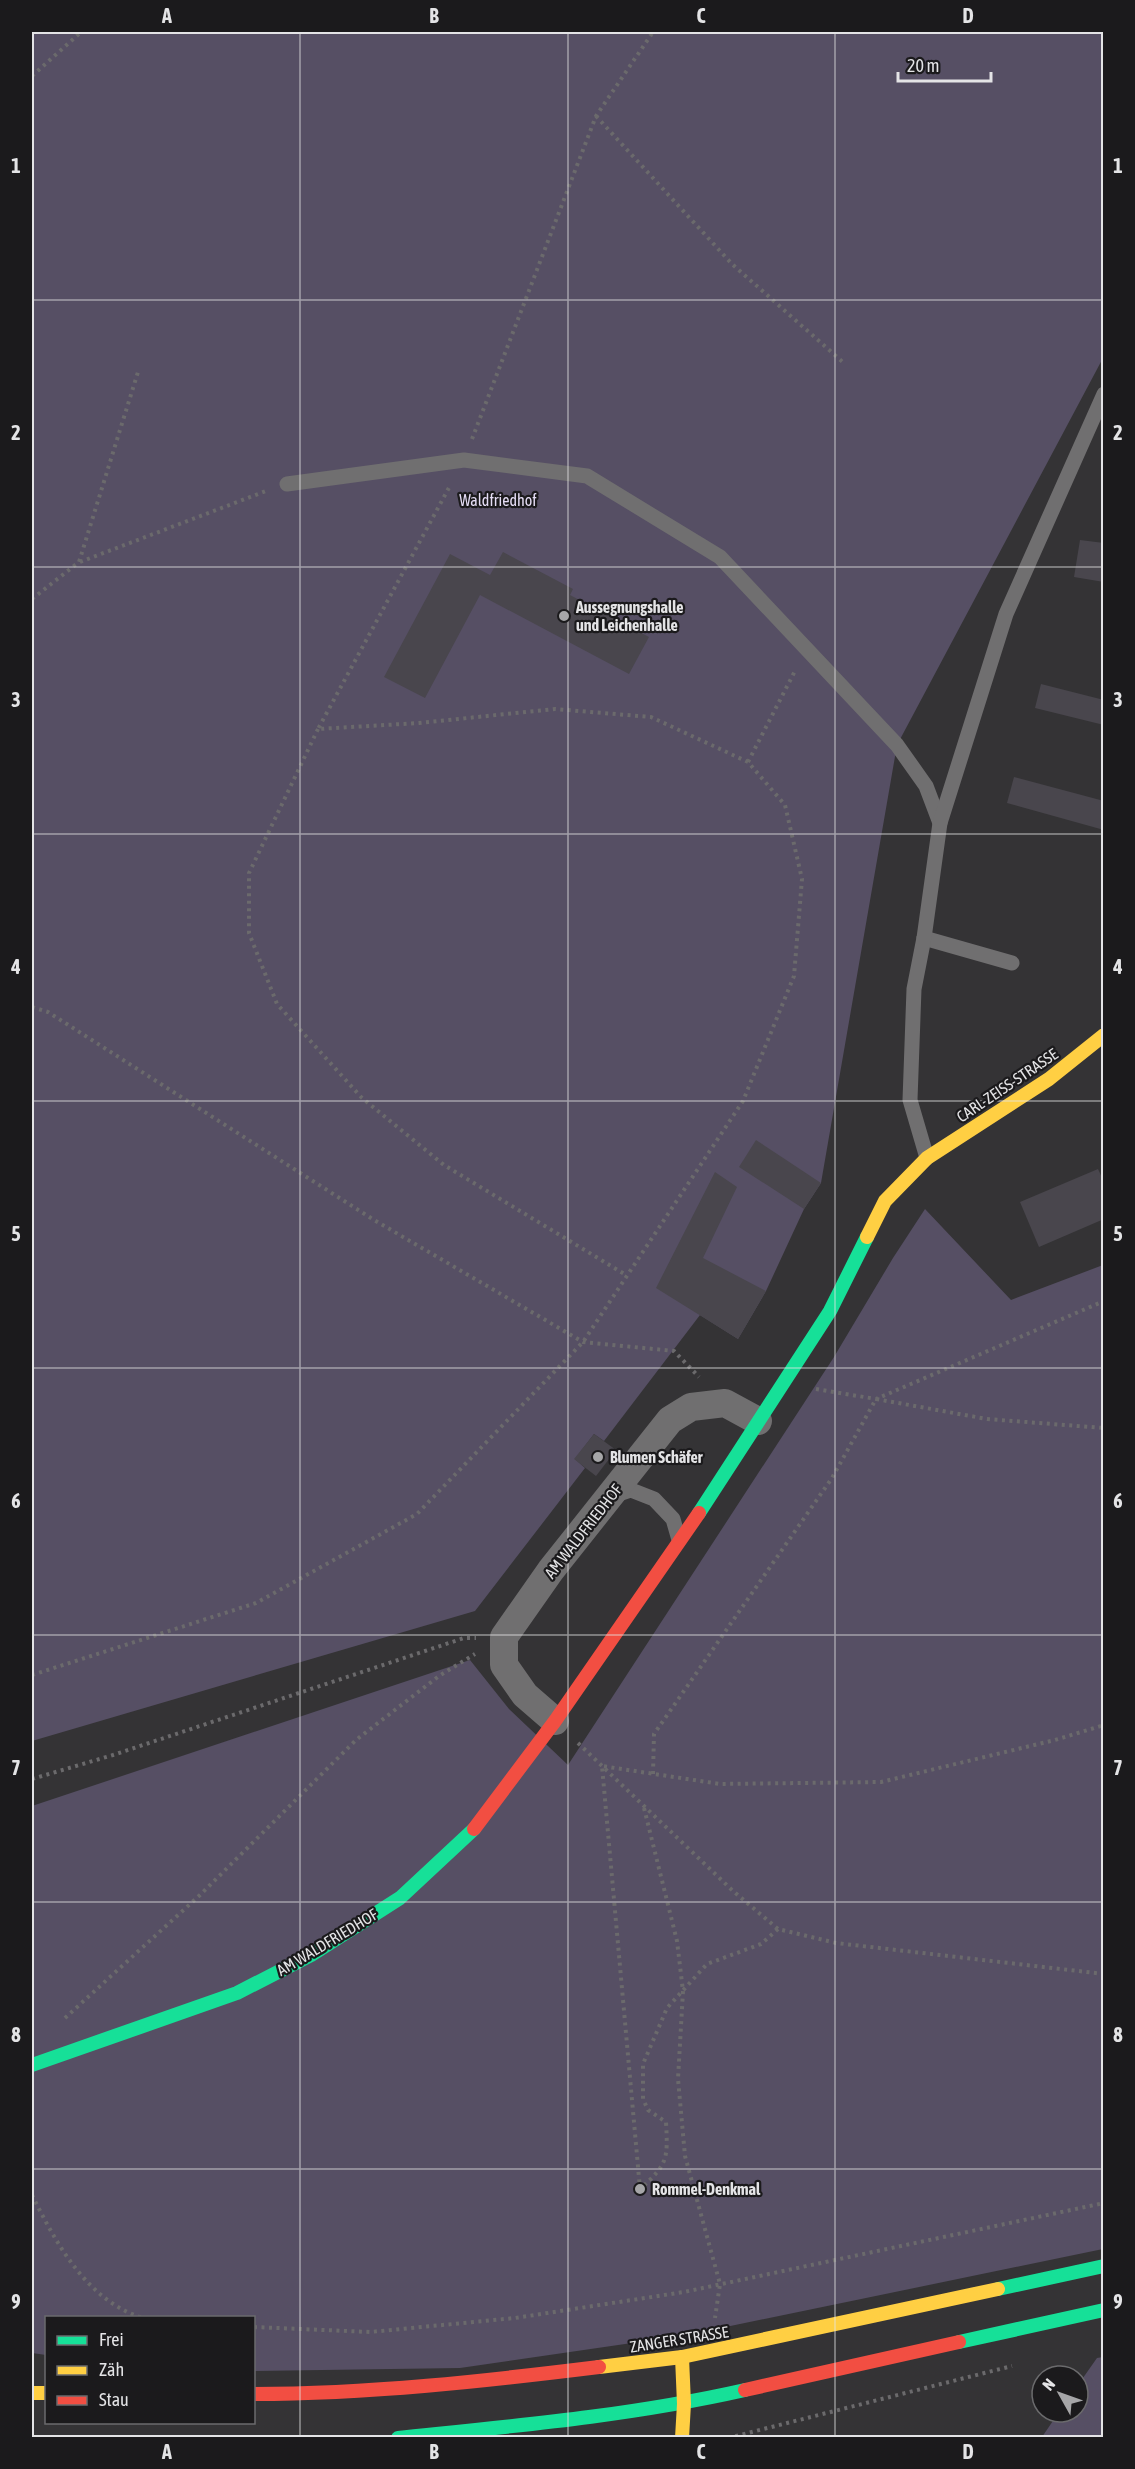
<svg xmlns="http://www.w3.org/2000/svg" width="1135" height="2469" font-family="'Asap Condensed',sans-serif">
  <rect width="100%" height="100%" fill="#343335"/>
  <g fill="#564f64">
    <polygon points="32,32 1104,32 1103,358 897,745 821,1183 804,1209 766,1291 738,1339 700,1315 604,1441 594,1434 575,1459 585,1468 475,1611 32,1741"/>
    <polygon points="925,1209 1011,1300 1103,1265 1103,2249 687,2335 460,2368 254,2371 254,2318 46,2318 46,2355 32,2353 32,1806 470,1660 509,1709 568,1765 834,1357 893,1258"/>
    <polygon points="1103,2357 1103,2437 1042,2437 1059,2412 1078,2412 1078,2385 1097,2358"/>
  </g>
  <g fill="#49464d">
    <polygon points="1080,540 1104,543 1104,582 1074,577"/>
    <polygon points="503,552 573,589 570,595 649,637 629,674 480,595 425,698 384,677 450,554 490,575"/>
    <polygon points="1041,684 1104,700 1104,725 1035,708"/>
    <polygon points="1014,777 1104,801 1104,830 1007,803"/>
    <polygon points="756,1140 821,1183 804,1209 739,1167"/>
    <polygon points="1098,1169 1104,1182 1104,1219 1039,1247 1020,1202"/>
    <polygon points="715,1172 737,1187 703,1258 766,1291 738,1339 656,1288"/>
    <polygon points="594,1434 616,1450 596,1476 574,1459"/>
  </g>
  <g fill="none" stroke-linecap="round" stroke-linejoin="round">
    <g stroke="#6b6a6c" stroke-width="4" stroke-dasharray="3 4.5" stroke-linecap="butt">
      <polyline points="32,76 81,32"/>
      <polyline points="596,116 732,264 845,364"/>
      <polyline points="472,439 596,116 653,32"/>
      <polyline points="80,562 266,491"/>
      <polyline points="32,599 79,562 138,372"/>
      <polyline points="318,729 249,873 249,933 277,1004 362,1098 444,1165 626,1275"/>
      <polyline points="748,762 796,669"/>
      <polyline points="32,1007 48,1012 374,1220 583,1342 674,1351 699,1377"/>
      <polyline points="816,1389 876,1399 1104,1301"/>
      <polyline points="32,1675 256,1603 417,1514 583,1342 743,1101 794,976 802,879 785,805 748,762 651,717 555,709 419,723 318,729 451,484"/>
      <polyline points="578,1743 733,1891 778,1929 836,1943 1104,1974"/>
      <polyline points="653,1774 654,1734 832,1478 876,1399 987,1419 1104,1428"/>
      <polyline points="32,1779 113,1755 464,1638 476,1638"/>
      <polyline points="644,1808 677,1941 683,1991 678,2079 685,2156 720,2284 715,2318"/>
      <path d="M778 1929 761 1944 707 1964 667 2008 643 2064V2099L648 2110 666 2122C668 2159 668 2164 640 2189L602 1766 720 1784 881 1782 1055 1740 1104 1725"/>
      <polyline points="65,2018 200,1895 356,1740 439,1676 475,1654"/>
      <path d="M32 2195C56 2243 87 2301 143 2318"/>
      <polyline points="254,2327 370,2332 515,2318 684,2292 1104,2203"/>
      <polyline points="728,2438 1012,2366"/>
    </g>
    <g stroke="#706f70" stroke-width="15">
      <polyline points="287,484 464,460 587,476 720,557 897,745 926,786 940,823"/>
      <polyline points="924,938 1012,963"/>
      <polyline points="927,1158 910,1100 914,989 924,938 940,823 1006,614 1104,394"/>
      <polyline points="613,1496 631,1490 654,1499 673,1519 679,1540"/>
    </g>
    <polyline stroke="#706f70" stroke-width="28" points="555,1721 525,1695 504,1665 504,1637 551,1570 670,1420 691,1407 725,1403 758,1421"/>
    <g stroke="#16e098" stroke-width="14">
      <polyline points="699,1513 830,1311 867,1237"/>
      <polyline points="32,2065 237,1993 311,1955 400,1898 474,1829"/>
      <polyline points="998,2289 1104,2266"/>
      <polyline points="959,2342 1104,2310"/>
      <path d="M398 2438C514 2426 630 2416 745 2390"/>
    </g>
    <g stroke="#ffcf43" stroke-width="14">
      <polyline points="867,1237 885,1201 927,1158 1049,1079 1104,1035"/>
      <polyline points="682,2357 684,2404 682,2438"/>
      <polyline points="599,2367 682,2357 998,2289"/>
      <polyline points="32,2393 46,2393"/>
    </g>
    <g stroke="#f24e42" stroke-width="14">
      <polyline points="474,1829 555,1721 699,1513"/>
      <polyline points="745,2390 959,2342"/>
      <path d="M254 2394C369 2394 485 2381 599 2367"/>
    </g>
  </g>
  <path fill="none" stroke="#e4e4e6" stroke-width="1.5" stroke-opacity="0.55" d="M300 32V2438M568 32V2438M835 32V2438M32 300H1104M32 567H1104M32 834H1104M32 1101H1104M32 1368H1104M32 1635H1104M32 1902H1104M32 2169H1104"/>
  <g fill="#a6a6a8" stroke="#1b1a1c" stroke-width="2">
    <circle cx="564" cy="616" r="6"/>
    <circle cx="598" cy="1457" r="6"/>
    <circle cx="640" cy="2189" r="6"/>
  </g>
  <g text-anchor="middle" stroke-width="4.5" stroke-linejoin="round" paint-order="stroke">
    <g font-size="16" fill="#e5ddf5" stroke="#1b1a1c">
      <text x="498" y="506">Waldfriedhof</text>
    </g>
    <g font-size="16" font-weight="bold" fill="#e4e4e6" stroke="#1b1a1c" text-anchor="start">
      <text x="576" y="613">Aussegnungshalle<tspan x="576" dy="18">und Leichenhalle</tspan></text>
      <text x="610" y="1463">Blumen Schäfer</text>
      <text x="652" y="2195">Rommel-Denkmal</text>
    </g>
    <g font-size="16" fill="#e4e4e6" stroke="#1b1a1c">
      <text transform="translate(1007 1085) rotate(-34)" y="6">CARL-ZEISS-STRASSE</text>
      <text transform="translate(583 1531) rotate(-52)" y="6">AM WALDFRIEDHOF</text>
      <text transform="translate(327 1942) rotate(-31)" y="6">AM WALDFRIEDHOF</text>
      <text transform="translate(679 2339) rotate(-9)" y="6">ZANGER STRASSE</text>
    </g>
  </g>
  <rect width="1135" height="2469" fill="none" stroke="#1b1a1c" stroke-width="66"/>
  <rect x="45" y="2316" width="210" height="108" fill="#1b1a1c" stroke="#6b6b6d" stroke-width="1.5"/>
  <rect x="57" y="2336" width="30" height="9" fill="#16e098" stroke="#6b6b6d" stroke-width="1.5"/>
  <text x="99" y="2346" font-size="18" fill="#e4e4e6">Frei</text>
  <rect x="57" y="2366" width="30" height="9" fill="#ffcf43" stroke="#6b6b6d" stroke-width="1.5"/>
  <text x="99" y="2376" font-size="18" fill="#e4e4e6">Zäh</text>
  <rect x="57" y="2396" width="30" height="9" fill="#f24e42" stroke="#6b6b6d" stroke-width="1.5"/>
  <text x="99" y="2406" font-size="18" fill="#e4e4e6">Stau</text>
  <g transform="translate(1060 2394) rotate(310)"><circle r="28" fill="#1b1a1c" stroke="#6b6b6d" stroke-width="1.5"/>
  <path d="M0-4.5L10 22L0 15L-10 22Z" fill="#a6a6a8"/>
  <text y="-9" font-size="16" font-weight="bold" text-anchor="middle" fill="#e4e4e6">N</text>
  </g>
  <path d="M898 72v9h93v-9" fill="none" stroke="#e4e4e6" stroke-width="3"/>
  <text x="907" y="72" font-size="18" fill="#e4e4e6" stroke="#1b1a1c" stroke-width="4.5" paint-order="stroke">20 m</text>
  <rect x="33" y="33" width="1069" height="2403" fill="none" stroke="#e4e4e6" stroke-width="2"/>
  <g font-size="20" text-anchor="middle" font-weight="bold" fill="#e4e4e6">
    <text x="167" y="23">A</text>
    <text x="434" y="23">B</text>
    <text x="701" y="23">C</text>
    <text x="968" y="23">D</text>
    <text x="16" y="173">1</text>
    <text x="1118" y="173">1</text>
    <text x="16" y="440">2</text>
    <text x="1118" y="440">2</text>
    <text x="16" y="707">3</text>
    <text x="1118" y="707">3</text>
    <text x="16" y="974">4</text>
    <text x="1118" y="974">4</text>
    <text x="16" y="1241">5</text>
    <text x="1118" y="1241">5</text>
    <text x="16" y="1508">6</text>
    <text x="1118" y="1508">6</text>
    <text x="16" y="1775">7</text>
    <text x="1118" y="1775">7</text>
    <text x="16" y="2042">8</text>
    <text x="1118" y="2042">8</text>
    <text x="16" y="2309">9</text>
    <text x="1118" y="2309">9</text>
    <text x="167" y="2459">A</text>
    <text x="434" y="2459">B</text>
    <text x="701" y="2459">C</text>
    <text x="968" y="2459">D</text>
  </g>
</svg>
